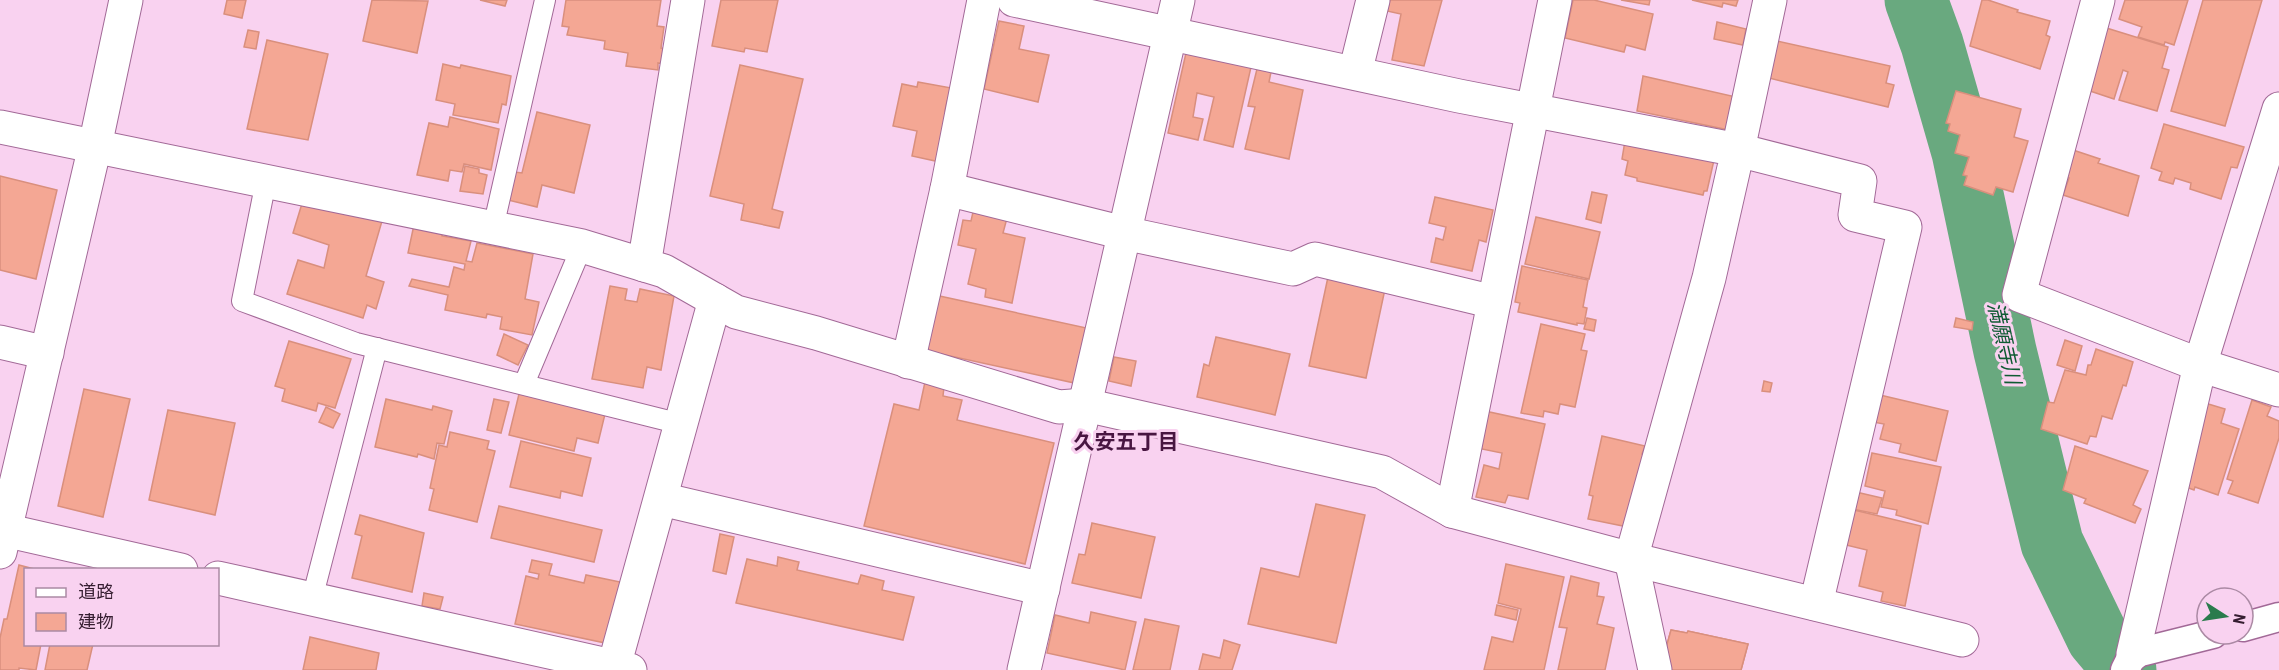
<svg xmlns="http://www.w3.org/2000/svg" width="2279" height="670" font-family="'Roboto Condensed','Noto Sans JP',sans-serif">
  <rect width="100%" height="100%" fill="#f9d2f0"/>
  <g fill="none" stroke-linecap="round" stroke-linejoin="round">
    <polyline stroke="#69a97f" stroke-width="63" points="1916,0 1932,44 1963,152 2005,351 2052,543 2098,638 2125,670"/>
  </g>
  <g fill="#f4a794" stroke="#d98f7d" stroke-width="1.5">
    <polygon points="227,0 246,0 242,18 224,14"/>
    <polygon points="372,0 428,1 417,53 363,41"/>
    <polygon points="480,0 507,0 505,6"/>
    <polygon points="566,0 661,0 657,26 664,27 661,48 671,49 669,65 658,63 658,70 626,66 628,53 604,49 605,41 567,35 569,27 562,26"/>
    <polygon points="721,0 778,0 767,52 745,48 744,52 712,46"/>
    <polygon points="1390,0 1442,0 1424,66 1392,60 1401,14 1387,11"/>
    <polygon points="1573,0 1594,0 1653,14 1645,50 1626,45 1624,52 1565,38"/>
    <polygon points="1621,0 1650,0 1649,5"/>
    <polygon points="1692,0 1738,0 1736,6 1723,3 1722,7"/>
    <polygon points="1982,0 1988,0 2018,10 2017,12 2050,21 2046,35 2050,37 2040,69 1970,46"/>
    <polygon points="2125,0 2188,0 2174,45 2165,42 2164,45 2138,37 2142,27 2119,19"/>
    <polygon points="2203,0 2262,0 2225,126 2171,111"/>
    <polygon points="999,21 1024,26 1019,49 1049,55 1038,102 984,89"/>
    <polygon points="1717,22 1746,29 1743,45 1714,39"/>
    <polygon points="2100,26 2168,47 2162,68 2169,70 2157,111 2119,100 2128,72 2123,70 2114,99 2081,88"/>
    <polygon points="248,30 259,32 256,49 244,47"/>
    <polygon points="267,40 328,54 308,140 247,129"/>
    <polygon points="1777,41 1890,66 1886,83 1894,85 1888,107 1769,78"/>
    <polygon points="1186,53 1251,67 1233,147 1204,140 1214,97 1197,93 1193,117 1203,119 1198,140 1168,133"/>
    <polygon points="443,64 460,68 461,65 511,76 506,105 502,104 498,123 453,115 455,104 436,100"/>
    <polygon points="740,65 803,79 772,209 783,212 779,228 741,220 744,204 710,196"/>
    <polygon points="1257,69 1271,72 1269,82 1303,90 1289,159 1245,149 1255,107 1248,106"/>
    <polygon points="1643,76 1736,97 1729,130 1637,111"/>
    <polygon points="918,82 957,89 955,103 947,101 945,111 950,112 940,162 912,156 917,131 893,126 902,84 917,87"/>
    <polygon points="1956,91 2021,109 2014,137 2028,141 2013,192 1996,187 1993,195 1964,185 1967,176 1963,175 1969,157 1955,153 1960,135 1948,131 1950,124 1946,123"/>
    <polygon points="537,112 590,125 574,193 542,185 537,207 508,200 515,172 522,173"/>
    <polygon points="450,117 499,129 491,170 464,164 462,172 450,170 448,181 417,175 429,123 448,127"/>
    <polygon points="2164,124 2244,147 2237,168 2231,167 2221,199 2190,189 2191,183 2175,178 2173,184 2159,180 2162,172 2151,168"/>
    <polygon points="1625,141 1714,160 1707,191 1704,191 1703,195 1637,181 1637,178 1625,175 1628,161 1622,159"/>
    <polygon points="2058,145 2100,159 2098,163 2139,176 2128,216 2063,195 2069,178 2049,172"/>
    <polygon points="465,166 479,169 479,173 487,175 483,194 460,191"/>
    <polygon points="0,176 57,190 36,279 0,270"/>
    <polygon points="1592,192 1607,195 1601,223 1586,219"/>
    <polygon points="304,197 382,221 366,276 384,282 376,309 367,305 363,318 287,294 298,260 324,268 329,245 293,233"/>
    <polygon points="1435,197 1493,210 1486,242 1479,240 1472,271 1431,262 1436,238 1443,240 1446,227 1429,223"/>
    <polygon points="973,212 1007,218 1003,233 1025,238 1012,303 985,297 986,289 968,284 976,249 958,245 963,220 971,221"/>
    <polygon points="1536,217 1600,232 1589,279 1525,264"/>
    <polygon points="415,220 444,226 442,236 471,241 466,261 472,262 477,243 533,254 525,299 539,302 532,335 500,329 502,317 487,314 486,318 445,310 448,295 409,286 412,279 449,287 454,267 464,270 465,264 408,253"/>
    <polygon points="1522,266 1588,280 1583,307 1587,308 1584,324 1577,323 1577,325 1518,312 1520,303 1515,302"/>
    <polygon points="1328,277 1385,289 1366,378 1309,366"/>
    <polygon points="610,286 627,289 625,300 637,302 640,289 674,296 661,370 647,367 643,388 592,379"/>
    <polygon points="935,295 1091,329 1079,384 927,351"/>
    <polygon points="1587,318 1596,320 1594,331 1584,329"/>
    <polygon points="1956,318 1973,322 1972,330 1954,327"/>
    <polygon points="1541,324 1585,334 1581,350 1587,351 1575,407 1560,404 1558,414 1544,411 1543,417 1521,413"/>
    <polygon points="504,334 528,345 518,365 497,355"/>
    <polygon points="1216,337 1290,354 1275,415 1197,397 1204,364 1209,366"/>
    <polygon points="2065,340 2082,346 2075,371 2057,365"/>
    <polygon points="289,341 351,359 335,408 318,403 316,411 282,401 285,389 275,386"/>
    <polygon points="2096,349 2133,362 2126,386 2123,385 2112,419 2102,416 2096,437 2090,436 2087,444 2041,429 2048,402 2054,403 2065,370 2086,375 2088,365 2091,365"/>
    <polygon points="1114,357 1136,361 1131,386 1109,381"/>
    <polygon points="1764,381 1772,383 1770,392 1762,391"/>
    <polygon points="925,382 944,387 943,396 962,400 957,420 1054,443 1025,564 864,526 894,404 919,410"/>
    <polygon points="84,389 130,399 103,517 58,506"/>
    <polygon points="520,390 605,414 598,443 577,438 574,451 509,435"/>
    <polygon points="1880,395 1948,411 1936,461 1899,452 1901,444 1880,439 1884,424 1873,422"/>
    <polygon points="386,399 432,410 433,406 452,411 444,444 437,443 434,459 418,454 417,457 375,447"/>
    <polygon points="494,399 509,402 501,433 487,430"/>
    <polygon points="2252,400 2271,407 2267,416 2279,421 2279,438 2258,503 2228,493 2233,481 2227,479"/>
    <polygon points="2205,403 2225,409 2221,423 2239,429 2218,495 2195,487 2194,490 2178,484"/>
    <polygon points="326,407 340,414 333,428 319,422"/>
    <polygon points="168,410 235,423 215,515 149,500"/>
    <polygon points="1485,411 1545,424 1528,499 1508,495 1505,503 1476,497 1484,465 1499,469 1502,453 1477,448"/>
    <polygon points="450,432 489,441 487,449 495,451 477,522 429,510 434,489 430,488 439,445 447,447"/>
    <polygon points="1602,436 1645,446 1642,454 1650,457 1633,528 1588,519 1593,496 1589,495"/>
    <polygon points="521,441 591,458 582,496 561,491 560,498 510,487"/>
    <polygon points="2075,446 2148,471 2133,505 2141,509 2135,523 2084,503 2086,499 2063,490"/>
    <polygon points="1872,453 1941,467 1928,524 1896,515 1897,510 1881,507 1885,491 1865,486"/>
    <polygon points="1856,492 1882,498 1877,514 1852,509"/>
    <polygon points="1316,504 1365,515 1336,643 1248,624 1261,568 1299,577"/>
    <polygon points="499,506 602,530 594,562 491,538"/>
    <polygon points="1854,510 1921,526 1905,606 1881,601 1883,592 1859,586 1867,550 1846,545"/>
    <polygon points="360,515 424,533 412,592 352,578 362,536 355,534"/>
    <polygon points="1092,523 1155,537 1141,598 1072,583 1079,554 1085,555"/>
    <polygon points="720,534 734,537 726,574 713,571"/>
    <polygon points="778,557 799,562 797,570 858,584 861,575 884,581 882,590 914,597 903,640 736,603 747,559 777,566"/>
    <polygon points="532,560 552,564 549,575 584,583 586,575 625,583 610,644 515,624 526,576 538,579 539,574 529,572"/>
    <polygon points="1506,564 1564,577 1544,670 1484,670 1492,637 1513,642 1521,609 1498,603"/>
    <polygon points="19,565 38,570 26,570 26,644 41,644 36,670 19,668 19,670 0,670 0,638 4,619 7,619"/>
    <polygon points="1571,576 1599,583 1597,596 1604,597 1597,624 1614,628 1605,670 1558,670 1567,628 1559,627"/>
    <polygon points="424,593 443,597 440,609 422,606"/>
    <polygon points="1497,605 1518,610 1516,620 1495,615"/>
    <polygon points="1091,612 1136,622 1125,670 1047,653 1055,615 1089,623"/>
    <polygon points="1145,619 1179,626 1170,670 1133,670"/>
    <polygon points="1671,630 1687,633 1688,631 1748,644 1741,670 1670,670 1666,648"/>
    <polygon points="1671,630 1687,633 1688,631 1748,644 1741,670 1670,670 1666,648"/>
    <polygon points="310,637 379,653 376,670 303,670"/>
    <polygon points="1224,640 1240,645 1232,670 1199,670 1203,654 1220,658"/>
    <polygon points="50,644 93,644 87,670 45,670"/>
  </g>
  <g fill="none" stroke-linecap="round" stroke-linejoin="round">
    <g stroke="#a26997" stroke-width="22">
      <g id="service">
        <polyline points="266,181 242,301 356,343 681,424"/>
        <polyline points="493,228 545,0"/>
        <polyline points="524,384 582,246"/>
        <polyline points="312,599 377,348"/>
      </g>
    </g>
    <g stroke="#a26997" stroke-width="31">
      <g id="pedestrian">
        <polyline points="2243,627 2279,617"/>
        <polyline points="2125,670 2133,654 2213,634"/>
      </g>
    </g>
    <g stroke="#a26997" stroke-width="35">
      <g id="minor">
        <polyline points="1014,0 1459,96 1738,150 1709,278 1631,559 1655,670"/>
        <polyline points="1770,0 1738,150 1860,181 1855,215 1905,227 1816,604"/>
        <polyline points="2098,0 2019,295 2200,365 2279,390"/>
        <polyline points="1355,73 1373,0"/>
        <polyline points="0,127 582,246 664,271 736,312 816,333 1059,407 1085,405 1382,472 1452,511 1631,559 1962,640"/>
        <polyline points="947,189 1124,233 1293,269 1315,259 1494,302"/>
        <polyline points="644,265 688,0"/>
        <polyline points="0,342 47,353"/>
        <polyline points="908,362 947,189 984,0"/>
        <polyline points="661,499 1043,589"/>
        <polyline points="1452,511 1555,0"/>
        <polyline points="0,552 95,146 126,0"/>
        <polyline points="2133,654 2200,365 2279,109"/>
        <polyline points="613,670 715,300"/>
        <polyline points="1024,670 1178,0"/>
      </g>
    </g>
    <g stroke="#a26997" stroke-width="35">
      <g id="tertiary">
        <polyline points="0,529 181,570"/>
        <polyline points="218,578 630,670"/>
      </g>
    </g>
    <use href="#service" stroke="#fff" stroke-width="20"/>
    <use href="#pedestrian" stroke="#fff" stroke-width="28"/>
    <use href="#minor" stroke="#fff" stroke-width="33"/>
    <use href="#tertiary" stroke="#fff" stroke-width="33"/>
  </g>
  <g text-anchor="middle" stroke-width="6" stroke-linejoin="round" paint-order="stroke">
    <g font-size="21" font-style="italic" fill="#0f5b33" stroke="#f9d2f0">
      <text transform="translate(2004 343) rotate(77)" y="7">満願寺川</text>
    </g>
    <g font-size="21" font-weight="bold" fill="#481641" stroke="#f9d2f0">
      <text x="1126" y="449">久安五丁目</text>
    </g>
  </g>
  <rect x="24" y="568" width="195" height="78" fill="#f9d2f0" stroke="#ab8aa4" stroke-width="1.5"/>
  <rect x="36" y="588" width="30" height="9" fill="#ffffff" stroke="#ab8aa4" stroke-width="1.5"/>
  <text x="78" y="598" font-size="18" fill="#361e31">道路</text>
  <rect x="36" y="613" width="30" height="18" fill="#f4a794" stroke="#ab8aa4" stroke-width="1.5"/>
  <text x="78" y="628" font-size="18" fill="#361e31">建物</text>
  <g transform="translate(2225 616) rotate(102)"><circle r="28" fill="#f9d2f0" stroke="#ab8aa4" stroke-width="1.5"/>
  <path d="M0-4.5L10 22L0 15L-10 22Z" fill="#2a7b4c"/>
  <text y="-9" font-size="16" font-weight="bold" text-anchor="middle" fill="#361e31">N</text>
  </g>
</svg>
